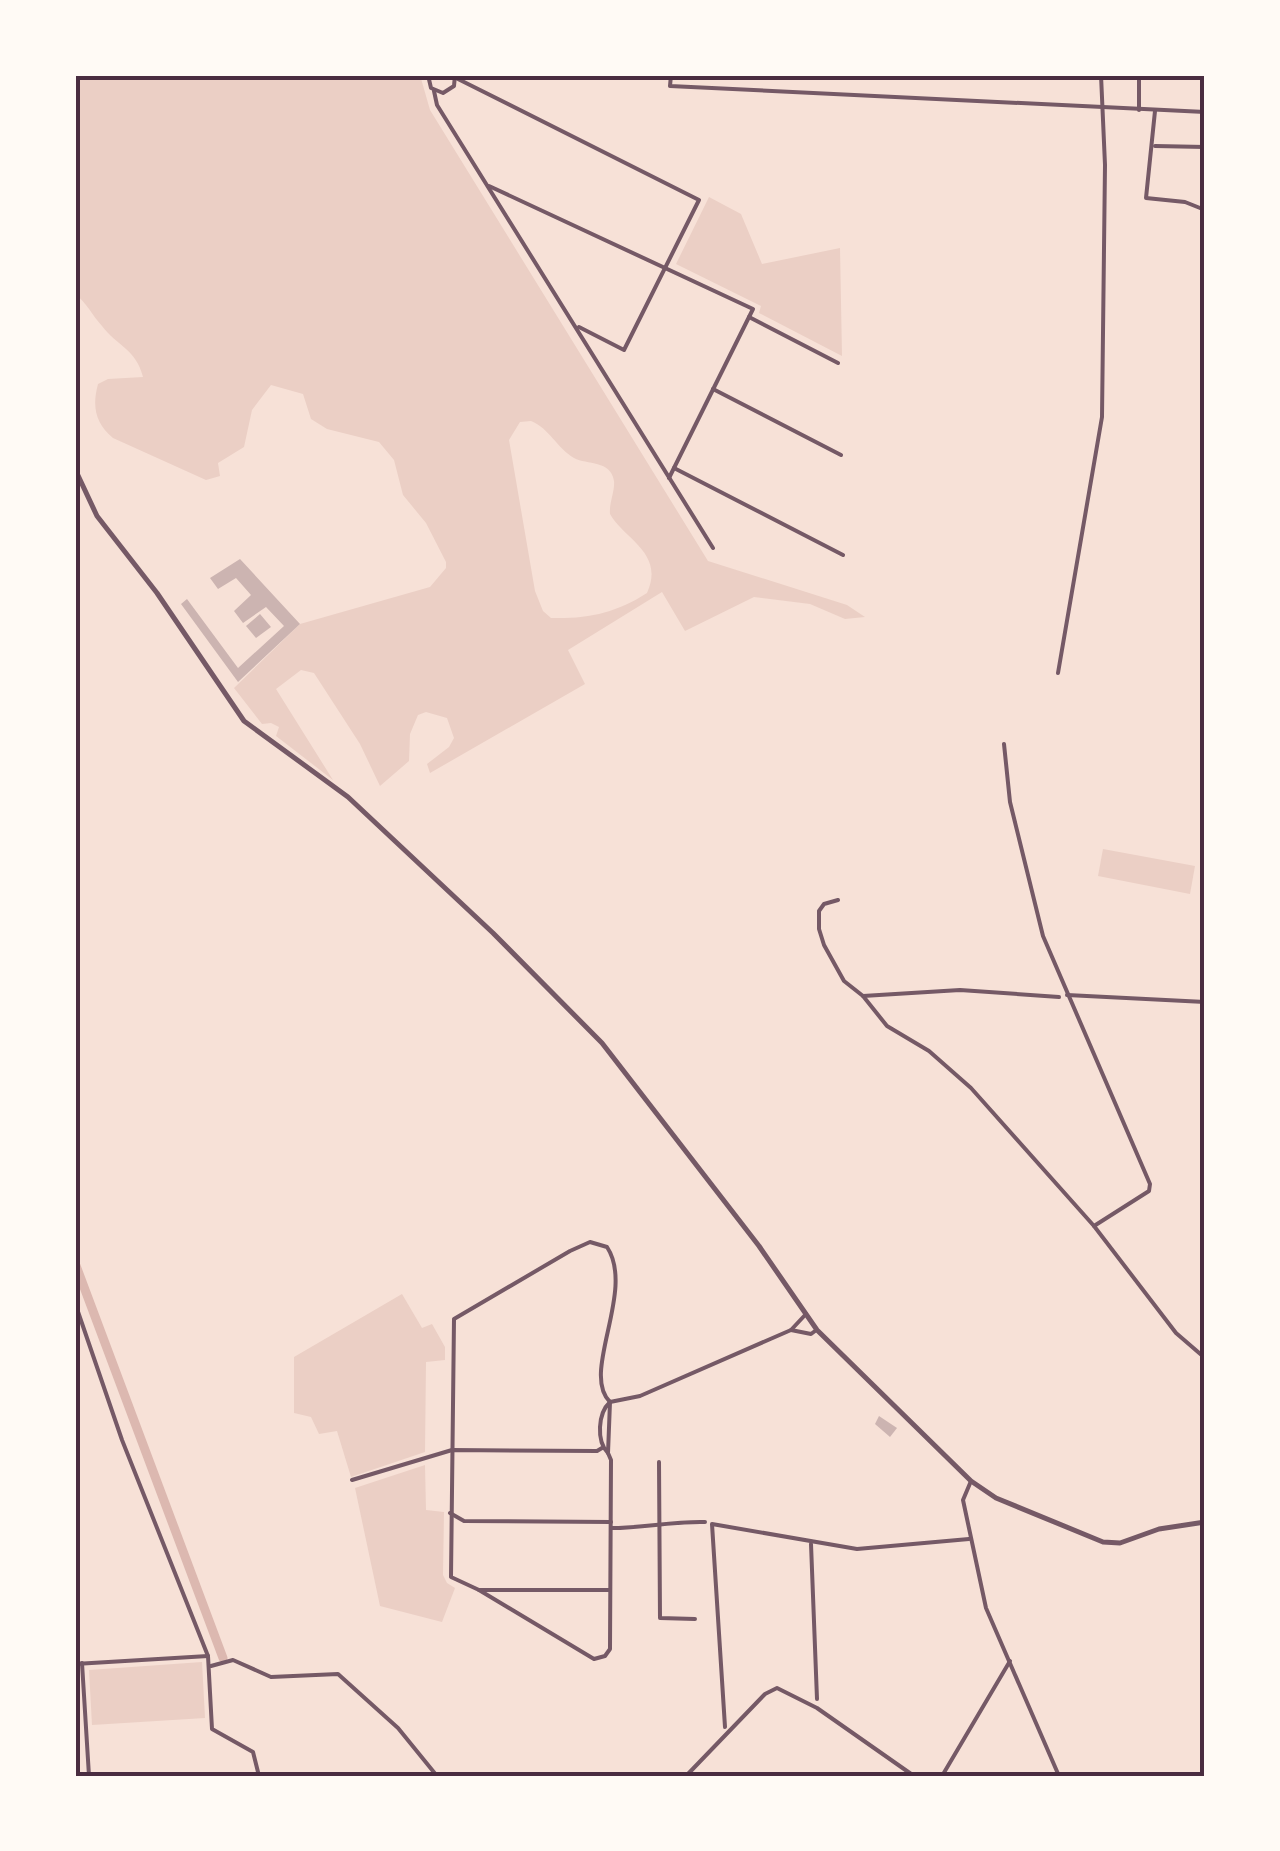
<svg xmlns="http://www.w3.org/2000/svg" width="1280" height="1851" font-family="Figtree,sans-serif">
  <rect width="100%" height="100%" fill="#f7e1d7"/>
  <g fill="#ebcfc5" fill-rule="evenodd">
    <path d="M75 75H420L430 110 708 561 847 605 865 617 845 619 810 604 754 597 685 631 662 592 568 650 585 684 430 773 427 764 449 747 454 738 447 718 426 712 418 715 410 734 409 761 380 786 360 744 314 673 301 670 276 689 333 780 276 736 279 727 271 723 262 724 234 688 300 624 430 587 446 568V562L426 523 403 495 394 460 379 442 327 429 311 419 303 394 271 385 252 410 244 447 218 463 220 476 206 480 113 438C95 423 92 406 98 384L108 379 143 377C136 349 117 346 102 326 92 315 87 303 75 294ZM531 421C549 428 557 448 574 458 587 465 611 460 614 481 615 491 609 503 610 514 625 540 665 553 647 593 616 613 588 619 551 618L543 611 535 591 509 440 520 422Z"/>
    <polygon points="709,197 741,214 762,264 840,248 842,356 759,313 761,306 676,264"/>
    <polygon points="1103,849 1195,866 1190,894 1098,876"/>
    <polygon points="402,1294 422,1328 432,1324 445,1347 445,1360 426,1362 425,1452 351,1477 337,1431 319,1434 311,1417 294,1413 294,1357"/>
    <polygon points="425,1465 426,1510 444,1512 443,1575 447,1583 455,1588 442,1622 380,1606 355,1488"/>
    <polygon points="202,1662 205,1718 92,1725 89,1670"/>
  </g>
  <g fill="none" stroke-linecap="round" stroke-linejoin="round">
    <polyline stroke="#dcb8b0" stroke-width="9" points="75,1263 223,1658"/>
  </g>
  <g fill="#ccb4b1">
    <polygon points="240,559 300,624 238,682 181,604 187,599 238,668 284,626 266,607 243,623 234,611 251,595 236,578 218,589 210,578"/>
    <polygon points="260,614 271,627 256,638 246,626"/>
    <polygon points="879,1416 897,1428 890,1437 875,1424"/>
  </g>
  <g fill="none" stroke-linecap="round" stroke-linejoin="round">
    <g stroke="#755966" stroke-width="4">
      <polyline points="428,75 431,88 443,93 454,86 455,75"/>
      <polyline points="671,75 670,86 1205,112"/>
      <polyline points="1139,75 1139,110"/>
      <polyline points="456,78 699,200 624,350 579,327"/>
      <polyline points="434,91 437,105 713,548"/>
      <polyline points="1155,111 1146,198 1185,202 1205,210"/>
      <polyline points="1155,146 1205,147"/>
      <polyline points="489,186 753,309 669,478"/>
      <polyline points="749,317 838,363"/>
      <polyline points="713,389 841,455"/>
      <polyline points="674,468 843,555"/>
      <polyline points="1058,673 1102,417 1105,165 1101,75"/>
      <polyline points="1004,744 1010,802 1043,936 1150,1184 1149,1191 1094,1226"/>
      <polyline points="838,900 824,904 819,911 819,929 824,945 844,981 863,996 887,1026 929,1051 971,1088 1094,1226 1176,1333 1205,1358"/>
      <polyline points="1067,995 1205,1002"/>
      <polyline points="863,996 960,990 1059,997"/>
      <polyline points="75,1303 122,1440 208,1656 212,1729 253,1752 259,1776"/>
      <polyline points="791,1330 811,1334 815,1331"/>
      <path d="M610 1402 608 1453C596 1441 598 1413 610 1402Z"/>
      <path d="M608 1453 611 1460 610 1649 605 1656 594 1659 479 1590 451 1577 454 1319 570 1251 590 1242 607 1247C636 1291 580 1373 610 1402L640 1396 791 1330 806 1314"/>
      <polyline points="659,1462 660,1618 695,1619"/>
      <polyline points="352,1480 452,1450 597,1451 602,1448"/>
      <polyline points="971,1481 963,1500 986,1608 1059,1776"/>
      <polyline points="450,1513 464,1521 611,1522"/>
      <path d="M612 1528C644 1528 673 1521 705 1522"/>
      <polyline points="811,1544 817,1699"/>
      <polyline points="479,1590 610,1590"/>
      <polyline points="82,1663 89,1776"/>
      <polyline points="75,1664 208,1656"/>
      <polyline points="211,1666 233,1660 271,1677 338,1674 398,1728 437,1776"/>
      <polyline points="725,1727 712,1524 857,1549 969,1539"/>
      <polyline points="686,1776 765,1694 777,1688 817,1708 914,1776"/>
      <polyline points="942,1776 1010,1661"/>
    </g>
    <polyline stroke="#755966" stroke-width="5" points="75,469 97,516 157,593 244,721 348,797 493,933 602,1043 759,1246 817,1330 971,1481 996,1498 1103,1542 1120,1543 1159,1529 1205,1522"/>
  </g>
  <rect width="1280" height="1851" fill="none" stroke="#fffaf5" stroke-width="155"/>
  <rect x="78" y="78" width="1124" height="1696" fill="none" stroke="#4a2c40" stroke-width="4"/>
</svg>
